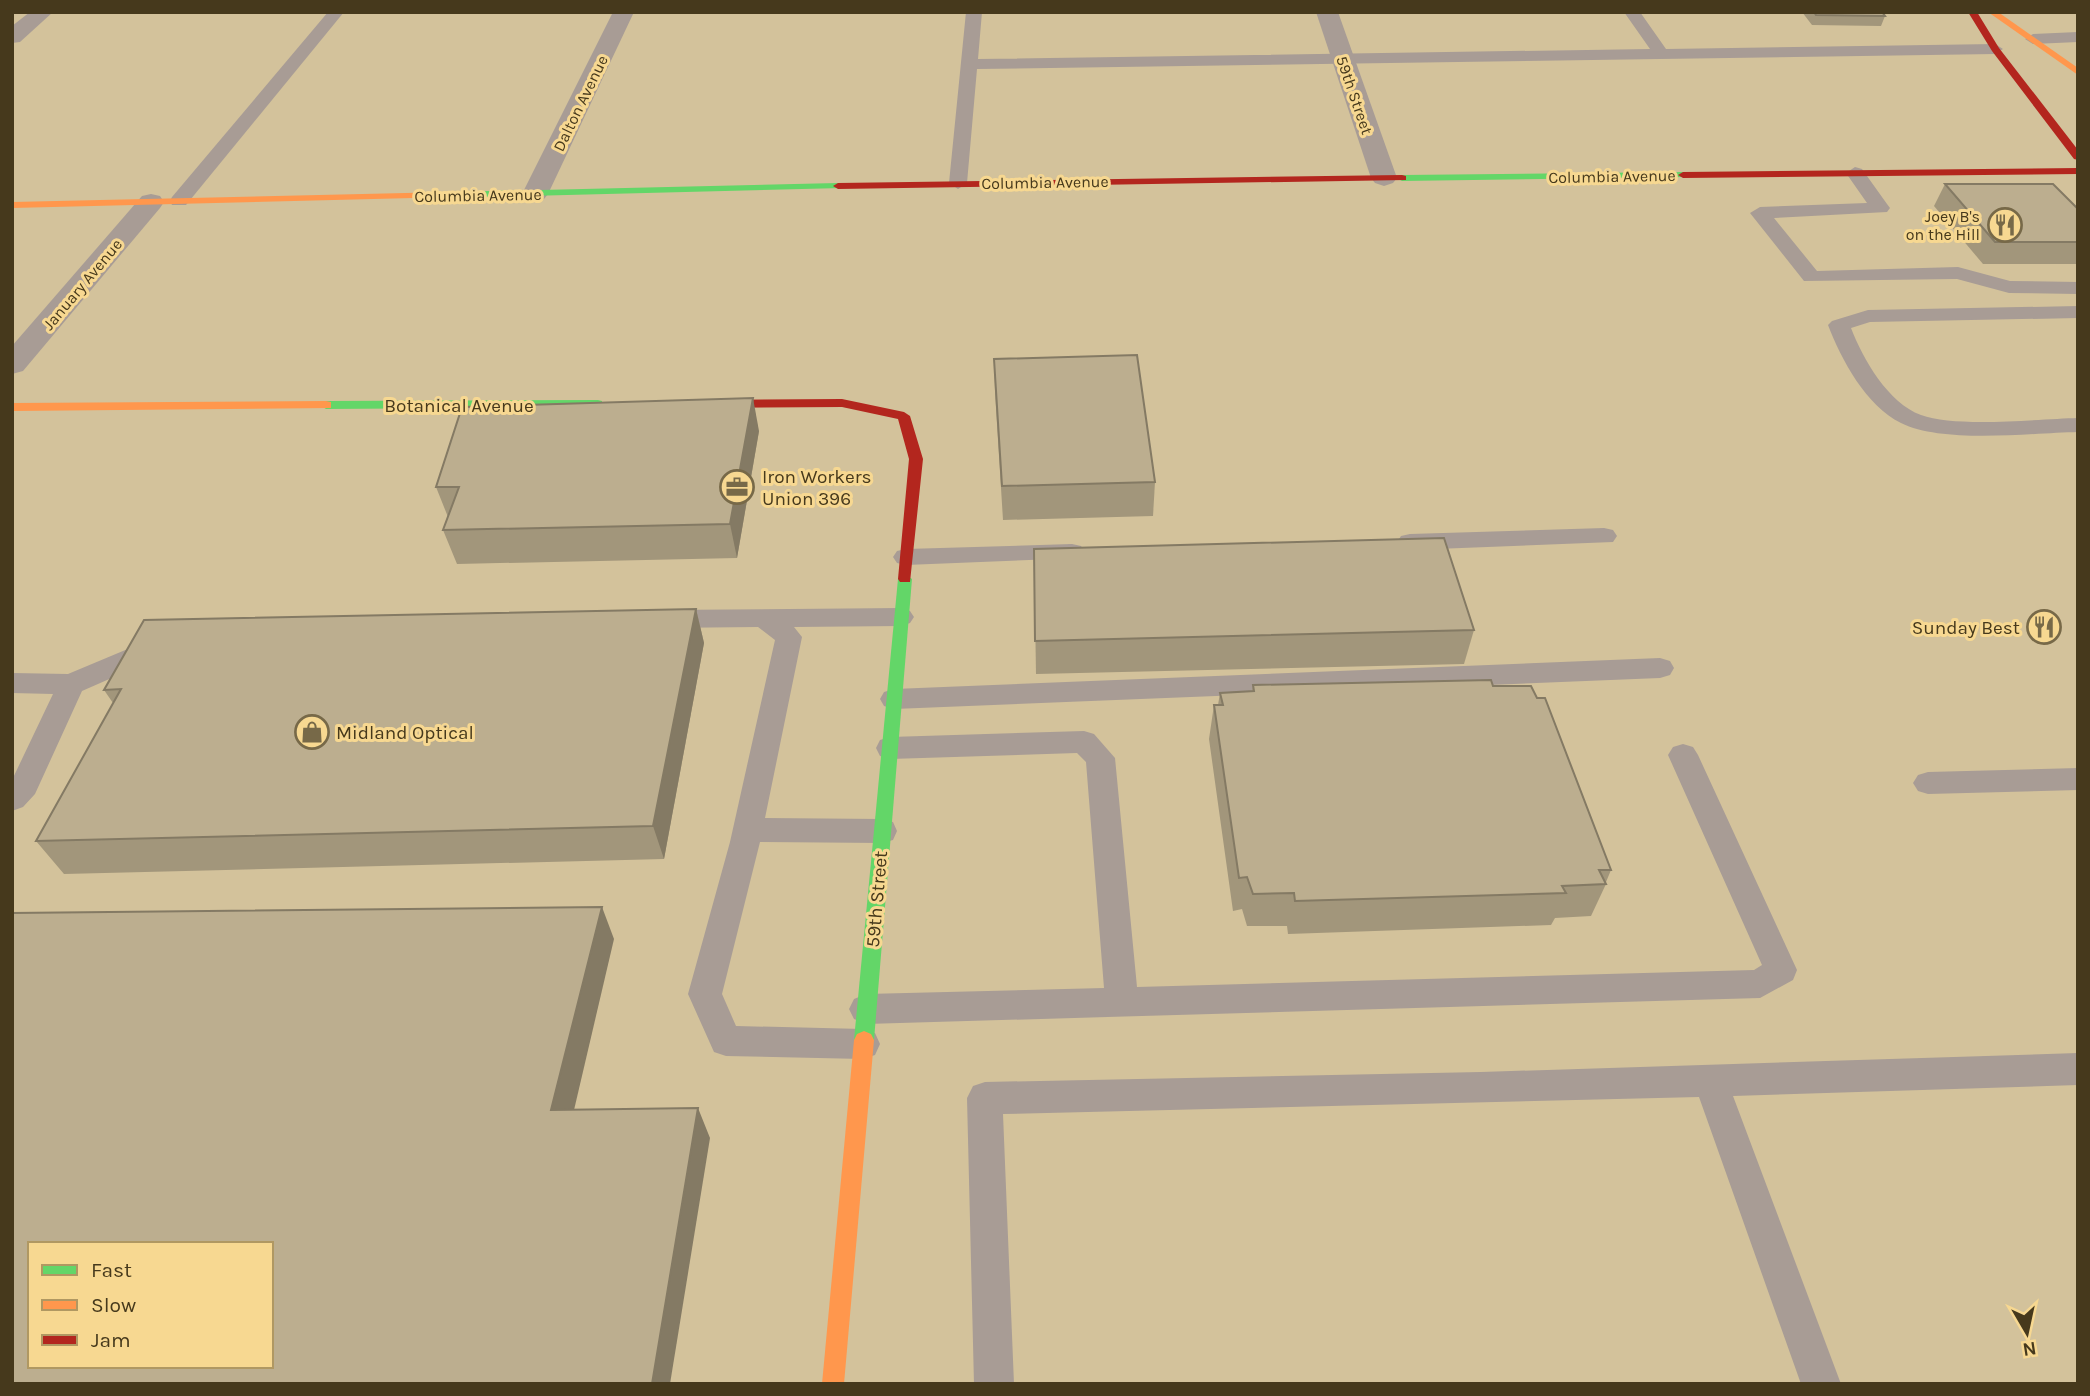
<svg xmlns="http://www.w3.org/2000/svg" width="2090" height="1396" font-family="Karla,sans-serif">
  <rect width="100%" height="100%" fill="#d3c29b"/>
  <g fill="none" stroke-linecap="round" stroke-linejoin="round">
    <g fill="#a89c95" fill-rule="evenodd">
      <polygon points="328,12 344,12 186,205 172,205 170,201 172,197"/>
      <polygon points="966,12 982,12 978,59 1650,49 1624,12 1640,12 1666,49 1995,44 2003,49 1995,54 977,69 967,183 958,189 949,183"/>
      <polygon points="2078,32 2078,42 2033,44 2025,39 2033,34"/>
      <polygon points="1855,167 1862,169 1887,204 1890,208 1887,212 1774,218 1817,271 1958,267 2010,281 2078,282 2078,294 2009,293 1957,279 1804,281 1750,213 1760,207 1867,203 1846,173"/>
      <path d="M2078 306V318L1870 322 1851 328C1863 359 1888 403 1921 415 1955 428 2038 419 2078 418V432C2030 433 1943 444 1901 423 1866 406 1841 359 1828 325L1832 321 1868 310Z"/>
      <polygon points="1604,528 1613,530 1617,536 1613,542 1410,550 1401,548 1397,542 1401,536 1410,534"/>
      <polygon points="1072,544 1081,546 1085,552 1081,558 906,565 897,563 893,557 897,551 906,549"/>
      <polygon points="901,608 910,611 914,617 910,623 901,626 794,627 802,637 765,818 882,819 893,822 897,831 893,840 882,843 760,842 722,994 736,1026 863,1029 875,1033 880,1044 875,1055 863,1059 726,1056 714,1052 688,994 730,842 775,640 758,627 661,628 652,626 648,619 652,612 661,610"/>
      <polygon points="154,638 164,641 168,648 164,655 82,691 35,794 23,807 12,811 12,780 53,694 12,693 12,673 68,674"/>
      <polygon points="1660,658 1670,661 1674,668 1670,675 1660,678 894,709 884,706 880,699 884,692 894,689"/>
      <polygon points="1084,731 1094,734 1115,758 1137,987 1754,970 1762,965 1668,755 1673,747 1683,744 1693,747 1698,755 1797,970 1793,980 1760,998 866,1024 854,1019 849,1009 854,999 866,994 1104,988 1086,762 1077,753 890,759 880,756 876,748 880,740 890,737"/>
      <polygon points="2078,768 2078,790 1928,794 1918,791 1913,783 1918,775 1928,772"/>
      <polygon points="2078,1053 2078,1085 1733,1096 1841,1384 1801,1384 1699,1097 1003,1114 1014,1384 974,1384 967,1098 973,1086 985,1082 1481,1072"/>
    </g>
    <g fill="#a89c95" fill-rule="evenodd">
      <polygon points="30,12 53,12 20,42 12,43 12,26"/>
      <polygon points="613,12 634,12 548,194 544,199 535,202 526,199 522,194"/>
      <polygon points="1316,12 1338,12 1397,178 1393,183 1384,186 1375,183 1371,178"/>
      <polygon points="151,194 160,196 164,202 160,208 23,371 12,374 12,346 142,196"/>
    </g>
    <g fill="#63d668" fill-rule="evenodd">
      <polygon points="1683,172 1687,173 1687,177 1402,181 1397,178 1402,175"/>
      <polygon points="838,183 842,184 842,188 449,198 444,195 449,192"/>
      <polygon points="598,400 602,401 602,407 326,409 320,405 326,401"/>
      <polygon points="905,574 912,579 874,1040 871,1046 864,1049 857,1046 854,1040 898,579"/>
    </g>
    <g fill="#ff974d" fill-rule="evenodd">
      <polygon points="1988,12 1998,12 2078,68 2078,75"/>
      <polygon points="449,192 454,195 453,197 12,208 12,202"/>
      <polygon points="326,401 331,402 331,408 12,411 12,403"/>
      <polygon points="864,1031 871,1034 874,1040 844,1384 822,1384 854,1040 857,1034"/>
    </g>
    <g fill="#b3261e" fill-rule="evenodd">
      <polygon points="1968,12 1977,12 1999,48 2078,150 2078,160 2074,159 1992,51"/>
      <polygon points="2078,168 2078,174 1683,178 1678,175 1683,172"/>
      <polygon points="1402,175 1406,176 1406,180 838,189 833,186 838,183"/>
      <polygon points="842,399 904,412 910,416 923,459 910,582 900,582 898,579 909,459 898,419 842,407 700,408 694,404 700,400"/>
    </g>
  </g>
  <g fill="#a2967b">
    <polygon points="1802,12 1882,12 1885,16 1881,26 1812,25"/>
    <polygon points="1945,184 2078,209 2078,264 1983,264 1934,206"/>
    <polygon points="994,359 1155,482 1153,516 1003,520 995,392"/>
    <polygon points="759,431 737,558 457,564 443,530 448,517 436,487"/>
    <polygon points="1034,549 1474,630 1464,664 1036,674"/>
    <polygon points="696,609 704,643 664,859 64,874 36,841 113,703 104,690"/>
    <polygon points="1253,685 1493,686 1611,870 1606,882 1606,884 1591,916 1555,918 1551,925 1288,934 1287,926 1247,926 1242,909 1233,911 1209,739 1214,705 1218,705 1220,693 1252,691"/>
  </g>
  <g fill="#847a64">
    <polygon points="753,398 759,431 737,558 730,524"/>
    <polygon points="696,609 704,643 664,859 653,826"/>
    <polygon points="602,907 614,939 567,1140 551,1110"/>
    <polygon points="698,1108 710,1138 670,1384 652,1384"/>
  </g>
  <g fill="#bcae8f" stroke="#847a64" stroke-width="2" fill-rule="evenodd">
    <polygon points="1814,12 1882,12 1885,16 1816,15"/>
    <polygon points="1945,184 2053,184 2078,209 2078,242 1995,242"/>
    <polygon points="1137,355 1155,482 1002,486 994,359"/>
    <polygon points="753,398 730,524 443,530 459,487 436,487 462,407"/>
    <polygon points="1444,538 1474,630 1035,641 1034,549"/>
    <polygon points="696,609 653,826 36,841 121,689 104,690 144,620"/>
    <polygon points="1491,680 1493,686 1531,686 1537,698 1545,698 1611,870 1599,870 1606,884 1562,886 1566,893 1295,901 1294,893 1253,894 1247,877 1239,878 1214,705 1223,705 1220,693 1254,691 1253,685"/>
    <path d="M602 907 551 1110 698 1108 652 1384H12V913ZM30 1244H271V1366H30Z"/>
  </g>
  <defs>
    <g id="restaurant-ring" transform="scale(1.75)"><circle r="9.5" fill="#f7d891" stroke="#776948" stroke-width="1.5"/><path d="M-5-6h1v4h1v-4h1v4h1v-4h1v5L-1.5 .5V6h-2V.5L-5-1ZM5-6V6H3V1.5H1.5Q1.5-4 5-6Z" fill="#776948"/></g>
    <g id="office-ring" transform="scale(1.75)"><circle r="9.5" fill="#f7d891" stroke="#776948" stroke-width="1.5"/><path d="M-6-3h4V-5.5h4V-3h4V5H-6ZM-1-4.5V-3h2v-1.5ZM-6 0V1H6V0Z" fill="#776948"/></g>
    <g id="shop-ring" transform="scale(1.75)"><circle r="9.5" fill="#f7d891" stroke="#776948" stroke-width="1.5"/><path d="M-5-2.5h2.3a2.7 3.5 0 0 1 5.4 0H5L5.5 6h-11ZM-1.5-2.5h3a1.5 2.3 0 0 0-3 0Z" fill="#776948"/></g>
  </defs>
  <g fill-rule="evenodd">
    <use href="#restaurant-ring" x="2005" y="225"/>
    <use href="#office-ring" x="737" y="487"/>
    <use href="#restaurant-ring" x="2044" y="627"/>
    <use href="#shop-ring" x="312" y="732"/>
  </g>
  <g text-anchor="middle" stroke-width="6" stroke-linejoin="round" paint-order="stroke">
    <g font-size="16" fill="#46391c" stroke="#f7d891">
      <text transform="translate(1355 95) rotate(71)" y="6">59th Street</text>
      <text transform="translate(580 103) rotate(-64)" y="6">Dalton Avenue</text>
      <text transform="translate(1612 176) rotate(-1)" y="6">Columbia Avenue</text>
      <text transform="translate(1045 182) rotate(-1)" y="6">Columbia Avenue</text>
      <text transform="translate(478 195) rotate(-1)" y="6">Columbia Avenue</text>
      <text transform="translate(82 284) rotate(-50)" y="6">January Avenue</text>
    </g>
    <g font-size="16" fill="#46391c" stroke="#f7d891" text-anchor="end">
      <text x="1980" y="222">Joey B's<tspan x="1980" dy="18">on the Hill</tspan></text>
    </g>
    <g font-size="19" fill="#46391c" stroke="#f7d891">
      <text x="459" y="412">Botanical Avenue</text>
      <text transform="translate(876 899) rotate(-85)" y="7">59th Street</text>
    </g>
    <g font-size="19" fill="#46391c" stroke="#f7d891" text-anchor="start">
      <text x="762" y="483">Iron Workers<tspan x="762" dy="22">Union 396</tspan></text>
      <text x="2020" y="634" text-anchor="end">Sunday Best</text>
      <text x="336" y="739">Midland Optical</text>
    </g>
  </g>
  <rect width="2090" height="1396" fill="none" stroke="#46391c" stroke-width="28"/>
  <rect x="28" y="1242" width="245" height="126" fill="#f7d891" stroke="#b09862" stroke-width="2"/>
  <rect x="42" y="1265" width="35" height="10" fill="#63d668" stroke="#b09862" stroke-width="2"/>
  <text x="91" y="1277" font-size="21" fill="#46391c">Fast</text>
  <rect x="42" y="1300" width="35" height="10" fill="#ff974d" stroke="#b09862" stroke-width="2"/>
  <text x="91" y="1312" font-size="21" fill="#46391c">Slow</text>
  <rect x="42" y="1335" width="35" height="10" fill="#b3261e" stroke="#b09862" stroke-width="2"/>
  <text x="91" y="1347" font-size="21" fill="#46391c">Jam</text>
  <g transform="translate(2027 1333) rotate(171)" stroke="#f7d891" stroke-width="5" paint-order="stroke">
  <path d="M0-5L12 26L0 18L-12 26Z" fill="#46391c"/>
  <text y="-10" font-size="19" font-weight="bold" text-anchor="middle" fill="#46391c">N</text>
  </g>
</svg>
